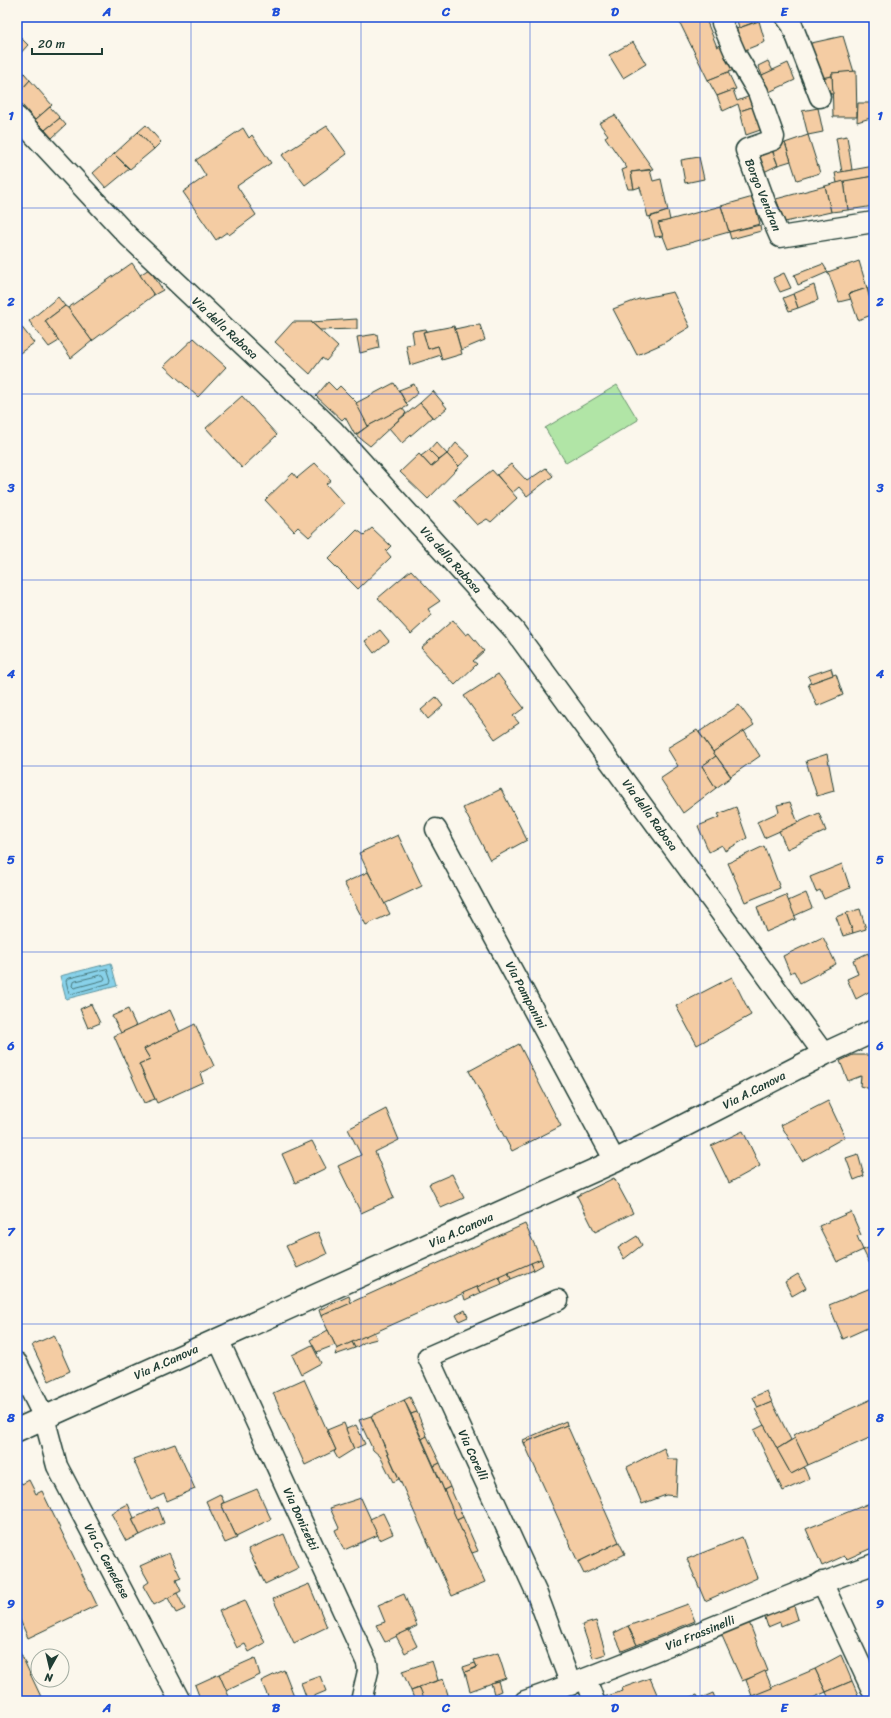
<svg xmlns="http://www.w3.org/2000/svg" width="891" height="1718" font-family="Sriracha,sans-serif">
  <rect width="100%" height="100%" fill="#fbf7ec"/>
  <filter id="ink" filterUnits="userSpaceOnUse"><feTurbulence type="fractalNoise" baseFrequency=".025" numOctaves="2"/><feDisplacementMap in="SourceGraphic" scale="8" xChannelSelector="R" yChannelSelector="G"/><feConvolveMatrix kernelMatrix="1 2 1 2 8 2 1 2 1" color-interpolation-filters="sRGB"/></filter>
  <g filter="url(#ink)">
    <polygon fill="#b1e5a6" stroke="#68916d" points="617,385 638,420 566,463 545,428"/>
    <polygon fill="#88d1e9" stroke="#5e96a1" points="111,963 117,986 66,999 60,976"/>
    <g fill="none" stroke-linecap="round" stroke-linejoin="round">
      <g stroke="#49787c" stroke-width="1">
        <polygon points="107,969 111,981 110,983 71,994 69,993 66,981 67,979"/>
        <polygon points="103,975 105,978 104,980 74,988 72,986 73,982"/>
      </g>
    </g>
    <g fill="#f4cca3" stroke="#1f3d34">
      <polygon points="677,17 705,17 717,47 728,41 739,68 708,80"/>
      <polygon points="738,17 751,17 752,23 739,28 737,20 739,19"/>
      <polygon points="759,21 765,42 745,50 736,29"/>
      <polygon points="17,34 28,45 17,57"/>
      <polygon points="843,36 854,72 832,73 832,76 819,79 807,44"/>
      <polygon points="633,42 646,64 623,78 609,55"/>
      <polygon points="768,61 773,71 762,75 758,66"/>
      <polygon points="788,63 795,80 769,92 762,75"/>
      <polygon points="19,67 30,80 17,95 17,68"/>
      <polygon points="856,71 857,117 833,117 832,73"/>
      <polygon points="728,72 736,89 717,96 708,80"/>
      <polygon points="832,76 833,94 822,94 821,78"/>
      <polygon points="30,80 52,105 35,120 17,99 17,95"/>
      <polygon points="733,90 737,101 758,93 761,104 740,111 738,104 723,111 717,96"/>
      <polygon points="871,97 874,97 874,117 857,122 858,103 870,103"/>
      <polygon points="761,104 769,127 746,135 740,111"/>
      <polygon points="50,107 60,118 45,130 35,120"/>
      <polygon points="818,108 823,132 808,135 802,111"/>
      <polygon points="615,115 653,169 631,172 634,189 628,189 622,170 627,168 605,137 608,135 599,123"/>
      <polygon points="60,118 66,125 52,138 45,130"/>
      <polygon points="146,125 161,142 154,149 138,132"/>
      <polygon points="327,126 347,154 305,185 282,155"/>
      <polygon points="243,128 249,138 252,135 271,163 237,186 256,215 229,235 227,232 216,240 183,192 206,176 196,160"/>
      <polygon points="138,132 154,149 130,169 114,154"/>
      <polygon points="808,135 820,173 797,180 785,143"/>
      <polygon points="847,136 852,170 842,172 836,138"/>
      <polygon points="769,143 778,165 762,173 754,148"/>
      <polygon points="785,143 791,161 778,165 772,149"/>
      <polygon points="114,154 129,169 106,188 93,173"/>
      <polygon points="699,157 704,179 685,183 681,160"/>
      <polygon points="874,166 874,176 837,183 835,173"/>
      <polygon points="650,170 653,181 661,179 668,211 648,217 640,187 634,189 631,172"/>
      <polygon points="874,176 874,206 848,210 844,181"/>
      <polygon points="844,181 848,210 831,212 825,186"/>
      <polygon points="825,186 831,212 785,222 776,199"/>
      <polygon points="753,197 760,224 729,232 721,206"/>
      <polygon points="721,206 729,232 668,249 658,223"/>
      <polygon points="668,211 670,220 658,223 663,236 655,237 650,217"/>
      <polygon points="760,225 761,231 731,239 729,232"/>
      <polygon points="859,261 867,288 849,294 851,299 839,302 828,272"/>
      <polygon points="132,263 154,295 92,341 68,308"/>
      <polygon points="823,264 828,272 798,285 794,275"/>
      <polygon points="149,269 163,290 154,295 140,275"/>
      <polygon points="784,273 791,288 780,292 773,278"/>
      <polygon points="814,285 818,300 798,308 793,294"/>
      <polygon points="874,286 874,314 867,288"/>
      <polygon points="867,288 874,314 858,320 849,294"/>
      <polygon points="673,292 690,327 662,344 637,355 613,309 639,299"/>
      <polygon points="793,294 798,308 789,311 783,298"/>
      <polygon points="58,297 65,306 45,321 59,341 49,347 29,321"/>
      <polygon points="65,306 68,308 92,341 71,358 45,321"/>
      <polygon points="357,319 357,329 320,330 311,322"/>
      <polygon points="293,322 311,322 338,347 326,361 322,358 310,374 275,342"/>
      <polygon points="20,325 34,343 17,355 17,326"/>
      <polygon points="480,325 485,340 461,350 455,329 469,326"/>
      <polygon points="454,326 462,354 442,360 438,346 428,349 423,332"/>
      <polygon points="426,329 427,331 423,332 428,349 438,346 441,355 410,365 406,345 414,344 412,331"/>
      <polygon points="377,334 379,348 360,353 357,337"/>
      <polygon points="194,338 226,367 198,397 164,366"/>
      <polygon points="328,382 336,390 340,386 357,403 368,426 355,435 345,417 342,420 316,396"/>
      <polygon points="394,383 408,406 368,426 356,403"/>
      <polygon points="414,384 418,393 406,403 399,390"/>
      <polygon points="433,391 447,408 434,419 420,403"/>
      <polygon points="242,396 277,435 242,468 206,428"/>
      <polygon points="420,403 432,417 402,443 389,428"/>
      <polygon points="402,408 406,413 370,446 356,435 368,426"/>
      <polygon points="436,442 447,454 439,460 429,450"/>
      <polygon points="456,443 470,456 459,466 447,454"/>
      <polygon points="429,450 439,460 431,467 421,456"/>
      <polygon points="419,454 431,467 447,454 459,467 428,499 400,472"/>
      <polygon points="315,463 331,480 326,484 344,504 309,537 298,527 294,531 265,500 293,473 297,478"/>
      <polygon points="511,464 527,481 546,468 553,476 527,496 519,487 512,493 497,475"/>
      <polygon points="492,470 517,498 491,522 487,519 477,525 454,500"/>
      <polygon points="372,528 391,546 386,551 391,557 358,589 328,559 357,530 364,535"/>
      <polygon points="411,570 440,601 428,609 432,615 411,634 378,598"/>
      <polygon points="453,620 466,635 469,633 484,651 473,661 477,664 455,685 421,648"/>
      <polygon points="380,630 389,641 374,653 365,641"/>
      <polygon points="831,668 833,675 811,683 808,676"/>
      <polygon points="498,674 524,708 513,716 519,723 495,739 464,696"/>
      <polygon points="836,674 843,695 817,706 808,684"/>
      <polygon points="436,697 443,706 428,719 421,710"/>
      <polygon points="739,705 754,725 713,752 699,732"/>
      <polygon points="697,730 716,756 702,766 716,788 683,813 660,778 678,766 667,748"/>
      <polygon points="744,731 760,756 731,776 713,752"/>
      <polygon points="827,754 834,791 817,796 806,761"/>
      <polygon points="716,756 731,777 716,788 702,766"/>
      <polygon points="501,789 527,840 490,860 463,808"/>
      <polygon points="790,802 798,823 764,838 757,822 779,812 777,805"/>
      <polygon points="736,807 747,838 725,851 722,845 709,852 698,826 720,817 718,814"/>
      <polygon points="819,813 826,831 787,849 779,831"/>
      <polygon points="398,835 422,886 384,904 359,853"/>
      <polygon points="764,846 780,888 745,902 728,863"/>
      <polygon points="842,864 850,888 824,899 820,890 816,892 810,877"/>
      <polygon points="368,872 390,914 366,925 344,883"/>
      <polygon points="806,893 812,908 794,916 788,901"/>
      <polygon points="786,895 796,919 766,932 757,907"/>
      <polygon points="874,895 874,907 870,897"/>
      <polygon points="860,909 866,929 853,933 846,913"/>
      <polygon points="846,913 853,933 843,936 836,917"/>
      <polygon points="823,937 836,964 800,983 794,971 790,973 783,956"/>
      <polygon points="868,953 874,968 874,989 856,999 847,979 858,974 853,960"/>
      <polygon points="732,977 751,1015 697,1045 676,1006"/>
      <polygon points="91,1004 100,1023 88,1028 80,1009"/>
      <polygon points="128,1009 136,1026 121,1033 112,1016"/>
      <polygon points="170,1010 180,1032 144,1049 150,1059 139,1064 155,1099 144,1103 114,1036"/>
      <polygon points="195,1024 214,1066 200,1073 203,1082 157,1103 139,1064 150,1059 144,1049"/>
      <polygon points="519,1044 561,1126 512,1151 469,1071"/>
      <polygon points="853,1055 874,1055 874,1090 860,1086 861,1076 848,1081 840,1061"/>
      <polygon points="828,1101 845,1137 802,1161 781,1125"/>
      <polygon points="386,1109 399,1140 375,1152 394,1198 361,1213 338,1166 361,1155 348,1129"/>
      <polygon points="743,1131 760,1166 729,1183 711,1146"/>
      <polygon points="312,1141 326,1168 295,1183 282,1154"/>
      <polygon points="858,1154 864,1176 854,1180 846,1158"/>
      <polygon points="452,1174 464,1198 441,1208 429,1184"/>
      <polygon points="614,1178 633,1213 595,1232 577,1196"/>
      <polygon points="851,1212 861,1235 857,1236 863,1250 837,1262 819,1226"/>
      <polygon points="525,1224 541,1259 337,1349 321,1316"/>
      <polygon points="318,1232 327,1254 297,1268 286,1246"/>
      <polygon points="637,1236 642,1245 624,1259 618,1248"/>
      <polygon points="874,1246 874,1264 871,1266 863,1250"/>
      <polygon points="541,1259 543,1265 534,1270 531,1263"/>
      <polygon points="531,1263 534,1270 511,1279 508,1273"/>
      <polygon points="508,1273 511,1279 502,1284 499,1277"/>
      <polygon points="798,1274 806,1288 792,1296 785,1282"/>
      <polygon points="499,1277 502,1284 480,1293 477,1287"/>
      <polygon points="477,1287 480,1293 465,1300 463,1293"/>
      <polygon points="873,1287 874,1325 843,1339 829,1305"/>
      <polygon points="349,1296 351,1303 321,1316 319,1310"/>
      <polygon points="465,1310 468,1317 459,1321 456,1315"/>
      <polygon points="328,1330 335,1345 317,1352 318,1354 310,1340"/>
      <polygon points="374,1332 377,1339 365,1342 355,1348 352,1342"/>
      <polygon points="54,1335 70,1371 49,1381 32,1345"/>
      <polygon points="352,1342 355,1348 335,1355 337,1349"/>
      <polygon points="312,1345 321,1363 301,1374 292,1355"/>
      <polygon points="304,1379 336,1450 305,1465 273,1393"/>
      <polygon points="767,1391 772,1402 758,1408 753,1397"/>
      <polygon points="410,1397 417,1412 411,1414 404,1400"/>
      <polygon points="874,1398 874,1436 808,1465 793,1435"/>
      <polygon points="404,1400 485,1582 452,1596 371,1416"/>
      <polygon points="772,1402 791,1440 777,1449 755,1409"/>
      <polygon points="417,1412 427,1436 422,1439 411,1414"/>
      <polygon points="371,1416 399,1479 393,1482 380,1456 373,1450 359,1420"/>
      <polygon points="566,1421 567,1425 524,1443 523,1440"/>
      <polygon points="344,1423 354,1449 338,1459 334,1452 336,1450 327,1430"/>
      <polygon points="356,1425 365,1444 354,1449 346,1429"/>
      <polygon points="567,1425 619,1542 578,1562 524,1443"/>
      <polygon points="764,1425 791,1474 804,1467 809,1479 783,1491 754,1430"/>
      <polygon points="427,1436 440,1463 434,1466 422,1439"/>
      <polygon points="795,1438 808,1465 791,1474 777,1449"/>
      <polygon points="175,1444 195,1489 167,1501 164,1494 151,1500 133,1459"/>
      <polygon points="664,1448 668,1459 678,1459 676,1496 666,1495 642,1504 627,1467"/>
      <polygon points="440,1463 450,1487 444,1490 434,1466"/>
      <polygon points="17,1477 22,1484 29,1480 36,1494 42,1491 97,1605 28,1638 17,1613"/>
      <polygon points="450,1487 463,1517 457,1520 444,1490"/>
      <polygon points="257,1489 271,1519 236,1536 221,1504"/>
      <polygon points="220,1494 224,1502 221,1504 237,1538 225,1543 206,1501"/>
      <polygon points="361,1498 378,1535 344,1550 335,1530 339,1528 330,1508"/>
      <polygon points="870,1503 874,1513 874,1547 847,1559 844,1556 822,1566 806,1529"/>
      <polygon points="128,1504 134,1518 132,1519 140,1535 126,1541 111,1513"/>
      <polygon points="158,1507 164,1523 140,1535 132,1519"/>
      <polygon points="383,1513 393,1534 380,1540 370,1519"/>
      <polygon points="463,1517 478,1551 472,1553 457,1520"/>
      <polygon points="284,1534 298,1568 265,1584 248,1549"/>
      <polygon points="742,1537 757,1578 705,1601 687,1559"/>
      <polygon points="619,1542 625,1554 584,1574 578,1562"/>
      <polygon points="169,1553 181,1578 176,1580 181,1591 154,1605 143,1586 149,1582 140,1566"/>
      <polygon points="309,1584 327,1627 294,1643 273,1599"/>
      <polygon points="177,1593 185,1609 176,1613 168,1598"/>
      <polygon points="404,1594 417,1626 385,1642 376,1625 385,1622 378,1605"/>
      <polygon points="245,1600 265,1643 249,1652 245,1644 237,1648 219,1611"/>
      <polygon points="793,1603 798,1619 781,1626 780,1622 768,1627 763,1612"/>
      <polygon points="688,1604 695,1621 637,1645 628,1626"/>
      <polygon points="747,1617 768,1671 742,1681 719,1629"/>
      <polygon points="596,1621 606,1654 593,1658 582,1625"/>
      <polygon points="628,1626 637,1645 622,1651 614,1633"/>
      <polygon points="409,1630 417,1646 405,1653 396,1636"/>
      <polygon points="17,1646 43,1701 17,1701"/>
      <polygon points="498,1653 506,1678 470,1691 465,1672 477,1667 474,1660"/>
      <polygon points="841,1655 852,1681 826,1692 815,1669"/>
      <polygon points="255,1658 260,1675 226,1691 219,1674"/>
      <polygon points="432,1661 438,1680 411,1691 402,1671"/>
      <polygon points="475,1663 477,1667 465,1672 463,1667"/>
      <polygon points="815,1669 826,1692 806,1701 739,1701"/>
      <polygon points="284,1670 296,1701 270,1701 261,1681"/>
      <polygon points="765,1671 772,1688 752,1696 746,1680"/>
      <polygon points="219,1674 231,1701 201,1701 195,1685"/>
      <polygon points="320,1676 326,1691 307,1699 301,1683"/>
      <polygon points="650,1678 660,1701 605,1701 604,1697 623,1691 622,1688"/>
      <polygon points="443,1679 450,1701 425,1701 419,1687"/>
      <polygon points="498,1681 501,1691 494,1694 491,1683"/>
      <polygon points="852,1681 859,1697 850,1701 830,1701 826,1692"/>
      <polygon points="420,1688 425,1701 415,1701 411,1691"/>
      <polygon points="713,1693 716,1701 680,1701 697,1695 699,1699"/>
    </g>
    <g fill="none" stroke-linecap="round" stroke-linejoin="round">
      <g stroke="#1f3d34" stroke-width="23">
        <g id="minor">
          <polyline points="724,17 722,23 736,55 758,92 774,137 773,140 747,149 746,150 766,205 780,237 874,222"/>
          <polyline points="786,17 792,25 820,97"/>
          <polyline points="17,117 128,236 333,430 514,630 824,1054"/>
          <polyline points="436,829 615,1161"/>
          <polyline points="558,1300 428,1357 537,1594 571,1685"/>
          <polyline points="218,1339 367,1663 368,1671 361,1701"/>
          <polyline points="17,1363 44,1417 57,1466 180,1701"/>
          <polyline points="822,1582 874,1694"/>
          <polyline points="586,1679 594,1701"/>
          <path d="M525 1701C643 1660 756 1605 874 1564"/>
        </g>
      </g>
      <g stroke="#1f3d34" stroke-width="25">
        <polyline id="tertiary" points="17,1430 615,1161 824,1054 874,1031"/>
      </g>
      <use href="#minor" stroke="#fbf7ec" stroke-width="20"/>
      <use href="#tertiary" stroke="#fbf7ec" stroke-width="22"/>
    </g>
  </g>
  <path fill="none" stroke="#1d4ed8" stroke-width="1" stroke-opacity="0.55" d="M191 17V1701M361 17V1701M530 17V1701M700 17V1701M17 208H874M17 394H874M17 580H874M17 766H874M17 952H874M17 1138H874M17 1324H874M17 1510H874"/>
  <g text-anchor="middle" stroke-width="3.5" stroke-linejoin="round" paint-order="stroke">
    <g font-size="12" fill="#1f3d34" stroke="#fbf7ec">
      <text transform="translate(763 195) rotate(68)" y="4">Borgo Vendran</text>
      <text transform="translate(225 328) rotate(43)" y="4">Via della Rabosa</text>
      <text transform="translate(451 560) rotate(48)" y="4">Via della Rabosa</text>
      <text transform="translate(650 815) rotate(54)" y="4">Via della Rabosa</text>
      <text transform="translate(526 995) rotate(62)" y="4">Via Pampanini</text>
      <text transform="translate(754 1090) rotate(-27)" y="4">Via A.Canova</text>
      <text transform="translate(461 1230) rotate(-24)" y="4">Via A.Canova</text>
      <text transform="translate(166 1362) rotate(-24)" y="4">Via A.Canova</text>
      <text transform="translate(473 1455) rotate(65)" y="4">Via Corelli</text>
      <text transform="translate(301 1519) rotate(65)" y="4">Via Donizetti</text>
      <text transform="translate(107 1561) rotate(62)" y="4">Via C. Cenedese</text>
      <text transform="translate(700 1633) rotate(-22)" y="4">Via Frassinelli</text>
    </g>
  </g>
  <rect width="891" height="1718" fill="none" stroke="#fbf7ec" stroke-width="44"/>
  <g transform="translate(50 1668) rotate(188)"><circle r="19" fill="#fbf7ec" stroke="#a3ada2"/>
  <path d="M0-3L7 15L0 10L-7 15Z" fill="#1f3d34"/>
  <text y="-6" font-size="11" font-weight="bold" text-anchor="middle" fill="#1f3d34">N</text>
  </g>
  <path d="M32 48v6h70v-6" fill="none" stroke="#1f3d34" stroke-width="2"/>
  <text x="38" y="48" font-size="12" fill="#1f3d34" stroke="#fbf7ec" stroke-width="3" paint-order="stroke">20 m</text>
  <rect x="22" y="22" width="847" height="1674" fill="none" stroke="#1d4ed8" stroke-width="1.5"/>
  <g font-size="13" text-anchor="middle" font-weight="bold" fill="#1d4ed8">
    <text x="107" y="16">A</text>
    <text x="276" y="16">B</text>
    <text x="446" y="16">C</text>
    <text x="615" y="16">D</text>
    <text x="784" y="16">E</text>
    <text x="11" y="120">1</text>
    <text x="880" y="120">1</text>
    <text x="11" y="306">2</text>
    <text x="880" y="306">2</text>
    <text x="11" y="492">3</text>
    <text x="880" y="492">3</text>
    <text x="11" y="678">4</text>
    <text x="880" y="678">4</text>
    <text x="11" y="864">5</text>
    <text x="880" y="864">5</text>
    <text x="11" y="1050">6</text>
    <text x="880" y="1050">6</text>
    <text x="11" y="1236">7</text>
    <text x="880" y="1236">7</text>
    <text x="11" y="1422">8</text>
    <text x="880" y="1422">8</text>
    <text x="11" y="1608">9</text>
    <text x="880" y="1608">9</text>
    <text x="107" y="1712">A</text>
    <text x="276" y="1712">B</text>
    <text x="446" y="1712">C</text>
    <text x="615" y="1712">D</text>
    <text x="784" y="1712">E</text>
  </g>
</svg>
